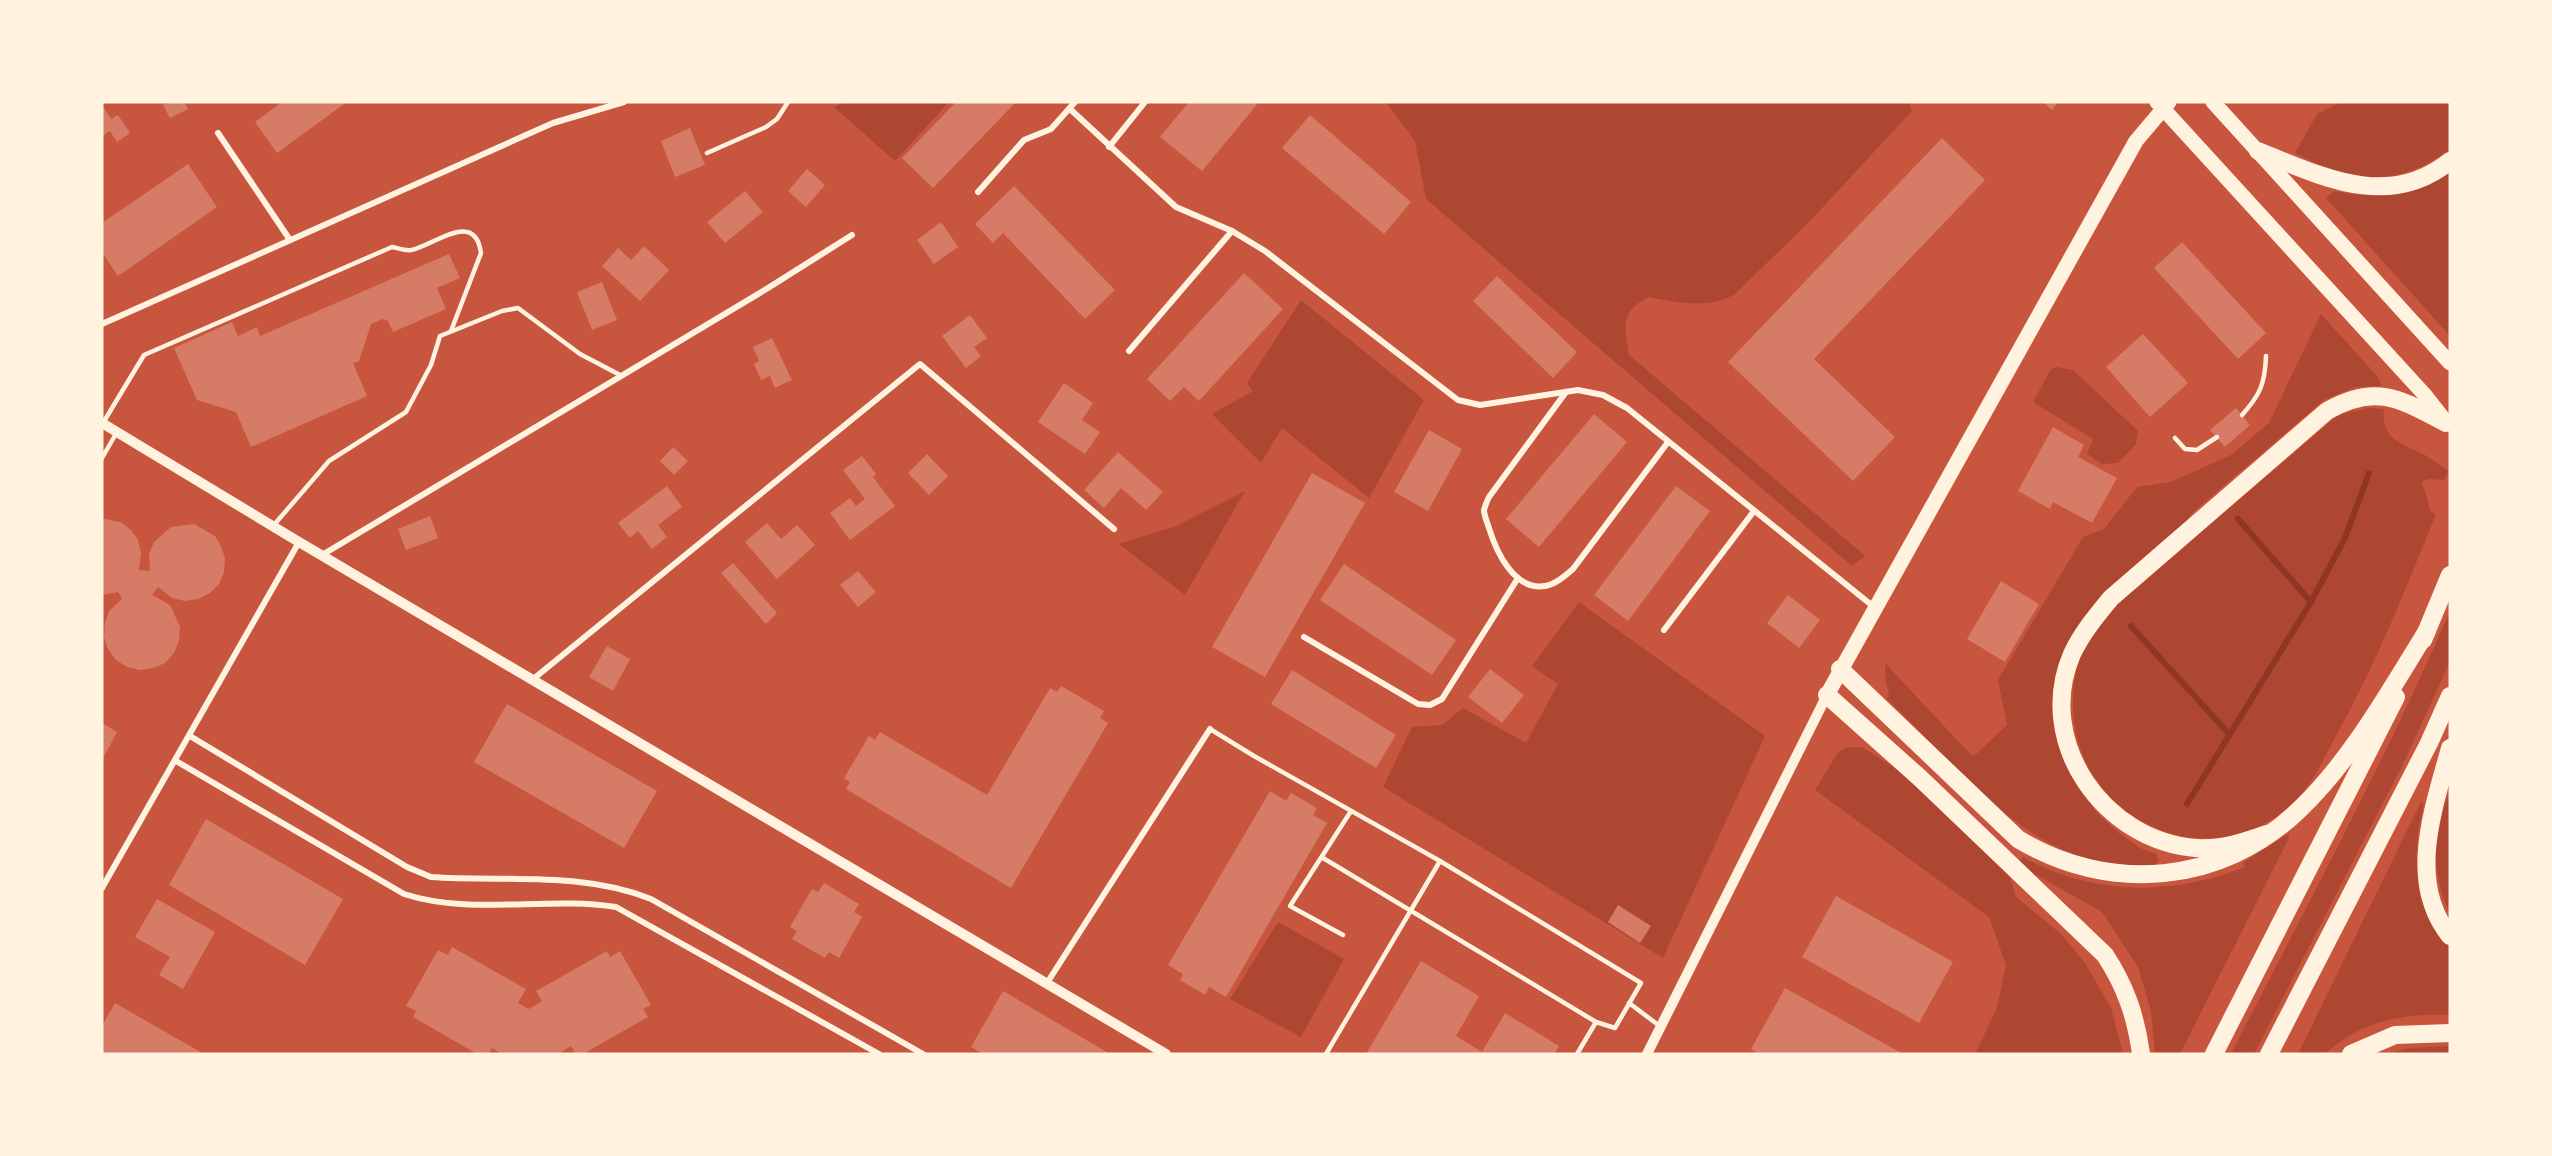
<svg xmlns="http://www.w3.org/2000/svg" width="2552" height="1156" font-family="Manrope,sans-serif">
  <rect width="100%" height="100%" fill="#c8553d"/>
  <g fill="#ae4732">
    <polygon points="845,102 949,102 895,161 834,107"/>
    <path d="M1386 102H1909L1912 111 1809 222 1735 294C1709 310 1677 302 1648 297 1619 313 1625 326 1629 355L1865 556 1852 566 1426 199 1415 141Z"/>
    <path d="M2341 102H2450V149C2398 189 2350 182 2295 153L2317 114Z"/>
    <path d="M2450 171V336L2326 198 2334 191C2383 201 2407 193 2450 171Z"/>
    <polygon points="1301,300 1424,400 1369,498 1282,428 1261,463 1212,414 1253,391 1247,383"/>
    <path d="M2321 314 2377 376 2382 386 2355 387 2324 400 2193 512 2181 529 2062 659 2080 789 2098 814 2119 833 2140 848 2156 854 2159 860 2155 865C2037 877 1963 771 1887 699L1889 691 1886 684 1885 663 1973 757 2007 725 1998 680 2083 537 2104 529 2137 487 2171 482 2231 455 2269 423Z"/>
    <polygon points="2057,367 2073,370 2138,431 2136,444 2118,463 2102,464 2087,454 2093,439 2033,402 2051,369"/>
    <path d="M2369 408 2384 409C2380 440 2404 444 2425 455 2433 460 2441 466 2449 471L2444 480 2428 479 2422 482 2431 512 2436 514C2406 588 2377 662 2338 732 2325 756 2314 782 2295 801 2213 882 2078 822 2073 710 2072 688 2076 660 2088 640 2095 629 2105 619 2113 608L2338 415Z"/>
    <polygon points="1245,491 1185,595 1119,544 1176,526"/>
    <polygon points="1579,602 1765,736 1663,958 1383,787 1412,727 1442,725 1463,708 1526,743 1558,684 1532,666"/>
    <path d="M2450 611V662L2402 766 2254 1054H2231C2306 907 2385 762 2450 611Z"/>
    <polygon points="1848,747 1862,747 1898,770 1957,823 2010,877 2016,897 2061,934 2085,963 2111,1008 2123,1054 1975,1054 1997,1008 2006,965 1989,917 1815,790 1838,752"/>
    <path d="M2450 791V914C2430 869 2433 836 2450 791Z"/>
    <path d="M2421 802 2424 804C2415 838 2415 866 2421 901H2424L2436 929 2450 947V1015C2402 1013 2361 1021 2325 1054H2298Z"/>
    <path d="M2286 835H2289V838L2180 1054H2155L2151 1011 2138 967 2102 912 2017 864 2023 857C2092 896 2172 896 2245 867L2243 863Z"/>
    <polygon points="1278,922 1344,959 1301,1037 1230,999"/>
    <polygon points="2450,1046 2450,1054 2386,1054 2410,1048"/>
  </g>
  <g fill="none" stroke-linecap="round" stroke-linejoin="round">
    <g stroke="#8f3625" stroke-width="6">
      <polyline points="2238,519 2311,602"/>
      <polyline points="2131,626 2229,734"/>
      <polyline points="2187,804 2311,602 2345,538 2369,473"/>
    </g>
  </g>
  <g fill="#d67c66">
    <polygon points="169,102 184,102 188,109 170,118 163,105"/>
    <polygon points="282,102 342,102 344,104 277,153 255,122"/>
    <polygon points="956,102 1016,102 933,188 902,158"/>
    <polygon points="1189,102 1259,102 1202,171 1160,137"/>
    <polygon points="2043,102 2058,102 2052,110"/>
    <polygon points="102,105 111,119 118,115 130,133 117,142 110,131 102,136"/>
    <polygon points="1310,115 1411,202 1384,234 1282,148"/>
    <polygon points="690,128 705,165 675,177 661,141"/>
    <polygon points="1942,138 1985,180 1814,359 1895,437 1853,481 1728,362"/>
    <polygon points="188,164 217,207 118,276 102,252 102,223"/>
    <polygon points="807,169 825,185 806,207 788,191"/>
    <polygon points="1014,186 1115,290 1085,319 1003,233 993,243 975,224"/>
    <polygon points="745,191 763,212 725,243 707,222"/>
    <polygon points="941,222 958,247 934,264 917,240"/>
    <polygon points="2182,242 2266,333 2238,359 2154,268"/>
    <polygon points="644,246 669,270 640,301 602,266 618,248 631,260"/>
    <polygon points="449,254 460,278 437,288 446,309 393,332 388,321 383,319 371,324 359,361 353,363 367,396 251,447 236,412 197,400 174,348 232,322 238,336 257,327 260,336"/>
    <polygon points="1244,273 1283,309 1199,401 1184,387 1170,401 1147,379"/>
    <polygon points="1497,276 1577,352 1553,378 1473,301"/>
    <polygon points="602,282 617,320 592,330 577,292"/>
    <polygon points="970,315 987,338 974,347 981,356 966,368 942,336"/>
    <polygon points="2143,334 2188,383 2150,417 2106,367"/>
    <polygon points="772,338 792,380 775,388 770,376 761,380 754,364 759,361 753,347"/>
    <polygon points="1064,383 1093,403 1082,420 1100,432 1085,454 1038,422"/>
    <polygon points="2236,408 2250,425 2225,447 2210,430"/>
    <polygon points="1594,414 1627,442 1539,547 1506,519"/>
    <polygon points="2053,427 2084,445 2078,457 2117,478 2092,523 2053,502 2050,509 2018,491"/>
    <polygon points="1429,430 1462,449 1428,511 1394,492"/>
    <polygon points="673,447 688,461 674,475 660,461"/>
    <polygon points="1118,452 1163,492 1146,510 1121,488 1104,508 1084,490"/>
    <polygon points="927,454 948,476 929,495 908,473"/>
    <polygon points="862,456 876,474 873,477 895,506 850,540 830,513 850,498 856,506 865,499 843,470"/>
    <polygon points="1312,473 1365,503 1265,677 1212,647"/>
    <polygon points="667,486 682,507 658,525 667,537 652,549 638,531 630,538 618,523"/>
    <polygon points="1676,486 1710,511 1628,621 1594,595"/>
    <polygon points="430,516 438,538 406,550 398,529"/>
    <polygon points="102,518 122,523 131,530 138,540 141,553 139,570 150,571 149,554 154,542 171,527 194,524 215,536 221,546 225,558 224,572 219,584 210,593 198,599 185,601 172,598 158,587 152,595 170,605 180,627 179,641 174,653 165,663 153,668 140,670 127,667 116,660 108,649 104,637 105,623 109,611 122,599 118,592 102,595"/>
    <polygon points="767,523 781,539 797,525 815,545 777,579 745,542"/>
    <polygon points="733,563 777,613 766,624 721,573"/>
    <polygon points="1344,564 1456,640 1432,675 1320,600"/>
    <polygon points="858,571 876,592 858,607 840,585"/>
    <polygon points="2001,581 2039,604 2005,662 1967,639"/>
    <polygon points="1788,595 1820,620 1799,648 1767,623"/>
    <polygon points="607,646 630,659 613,691 589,677"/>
    <polygon points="1490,669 1524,695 1502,723 1468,697"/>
    <polygon points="1292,670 1396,735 1376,768 1271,704"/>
    <polygon points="1061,686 1104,711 1100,718 1108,723 1011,888 846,789 850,782 844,778 869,736 875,740 880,732 987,795 1050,688 1057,692"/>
    <polygon points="507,704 657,791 624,848 474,762"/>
    <polygon points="102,723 117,732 102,760"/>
    <polygon points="1270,791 1286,801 1291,793 1317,808 1313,815 1327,823 1226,997 1209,987 1205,995 1180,980 1183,974 1168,965"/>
    <polygon points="206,819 343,899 305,965 169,885"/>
    <polygon points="824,883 859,904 854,912 862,917 839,958 829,952 825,958 792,939 797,931 790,927 812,889 818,892"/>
    <polygon points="1836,896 1953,962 1919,1023 1802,957"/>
    <polygon points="157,899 215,932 183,989 159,975 170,957 135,937"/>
    <polygon points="1618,905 1651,926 1640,943 1608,922"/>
    <polygon points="452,947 526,989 518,1003 529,1009 542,1001 536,991 607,951 610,957 620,951 651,1005 643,1009 648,1017 583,1054 576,1054 571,1046 558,1054 502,1054 492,1048 489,1054 477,1054 413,1017 416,1011 406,1006 438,950 448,955"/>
    <polygon points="1421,961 1479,996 1456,1036 1482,1052 1505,1013 1559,1046 1554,1054 1366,1054"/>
    <polygon points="1785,988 1903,1054 1759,1054 1751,1049"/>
    <polygon points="1003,991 1110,1054 983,1054 971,1047"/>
    <polygon points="115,1003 204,1054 102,1054 102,1026"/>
  </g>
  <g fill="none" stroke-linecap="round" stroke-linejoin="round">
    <g stroke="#fff3e0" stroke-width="4.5">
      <polyline points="707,153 766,127 777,119 788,102"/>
      <path d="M2242 415C2260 395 2265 384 2266 356"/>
      <path d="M103 423 144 355 392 247C398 248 405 251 411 250 435 245 475 209 481 253L451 331"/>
      <polyline points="2175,438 2185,449 2197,450 2217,437"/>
      <polyline points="102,458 117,432"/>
      <polyline points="273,526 329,461 406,412 431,365 440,336 502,311 518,308 580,354 622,376"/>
      <polyline points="1210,729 1254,756 1440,861 1641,983 1615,1028 1596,1022"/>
      <polyline points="1323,858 1596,1022 1577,1054"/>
      <polyline points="1343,935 1290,906 1351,811"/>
      <polyline points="1629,1003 1661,1027"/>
      <polyline points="1326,1054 1440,861"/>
    </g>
    <g stroke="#fff3e0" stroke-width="6">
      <polyline points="1070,109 1176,207 1232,231 1265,251 1458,400 1480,405 1578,390 1603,395 1627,408 1874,607"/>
      <polyline points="218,133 290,240"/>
      <polyline points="1109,147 1145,102"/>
      <polyline points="978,192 1024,140 1051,129 1075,102"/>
      <polyline points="102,324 553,123 624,102"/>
      <polyline points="1129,351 1232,231"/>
      <path d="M1566 392 1489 497C1487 501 1485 506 1484 510 1484 515 1487 522 1489 528 1496 551 1514 591 1545 586 1556 584 1565 576 1573 569L1668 442"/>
      <polyline points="322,555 768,288 852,235"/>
      <polyline points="1664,630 1754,511"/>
      <polyline points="1304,637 1418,704 1430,705 1442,699 1518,578"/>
      <polyline points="532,680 920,364 1114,529"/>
      <path d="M190 736 407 867 431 877C504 882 582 871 651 899L923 1054"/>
      <path d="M176 761 404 894C472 916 546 896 616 907L879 1054"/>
      <polyline points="102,888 299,542"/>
      <polyline points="1047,983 1210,729"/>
    </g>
    <g stroke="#fff3e0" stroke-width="10">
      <polyline points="102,423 299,542 1166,1054"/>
      <polyline points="1647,1054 1827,695"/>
    </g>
    <g stroke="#fff3e0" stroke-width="15">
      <polyline points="2157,102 2424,394 2446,422"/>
      <polyline points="2213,102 2450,363"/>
      <polyline points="1827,695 2136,141 2169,102"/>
    </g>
    <g stroke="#fff3e0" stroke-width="18">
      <path d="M2258 151C2321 176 2388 211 2450 161"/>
      <polyline points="2423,640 2450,575"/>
      <path d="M1840 669 2018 839C2109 894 2222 885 2300 809 2352 759 2389 692 2427 631"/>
      <path d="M1827 695 1920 778 2105 955C2126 987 2136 1017 2141 1054"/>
      <path d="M2450 748C2434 807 2406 882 2450 936"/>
      <path d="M2267 834C2244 842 2221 850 2196 848 2104 841 2034 742 2072 654 2082 633 2096 616 2111 598L2327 411C2376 383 2400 399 2446 423"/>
      <polyline points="2214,1054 2396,697"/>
      <polyline points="2269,1054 2429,743 2450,696"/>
      <polyline points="2351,1054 2395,1035 2450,1033"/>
    </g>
  </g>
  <rect width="2552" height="1156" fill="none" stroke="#fff3e0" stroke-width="207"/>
</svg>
